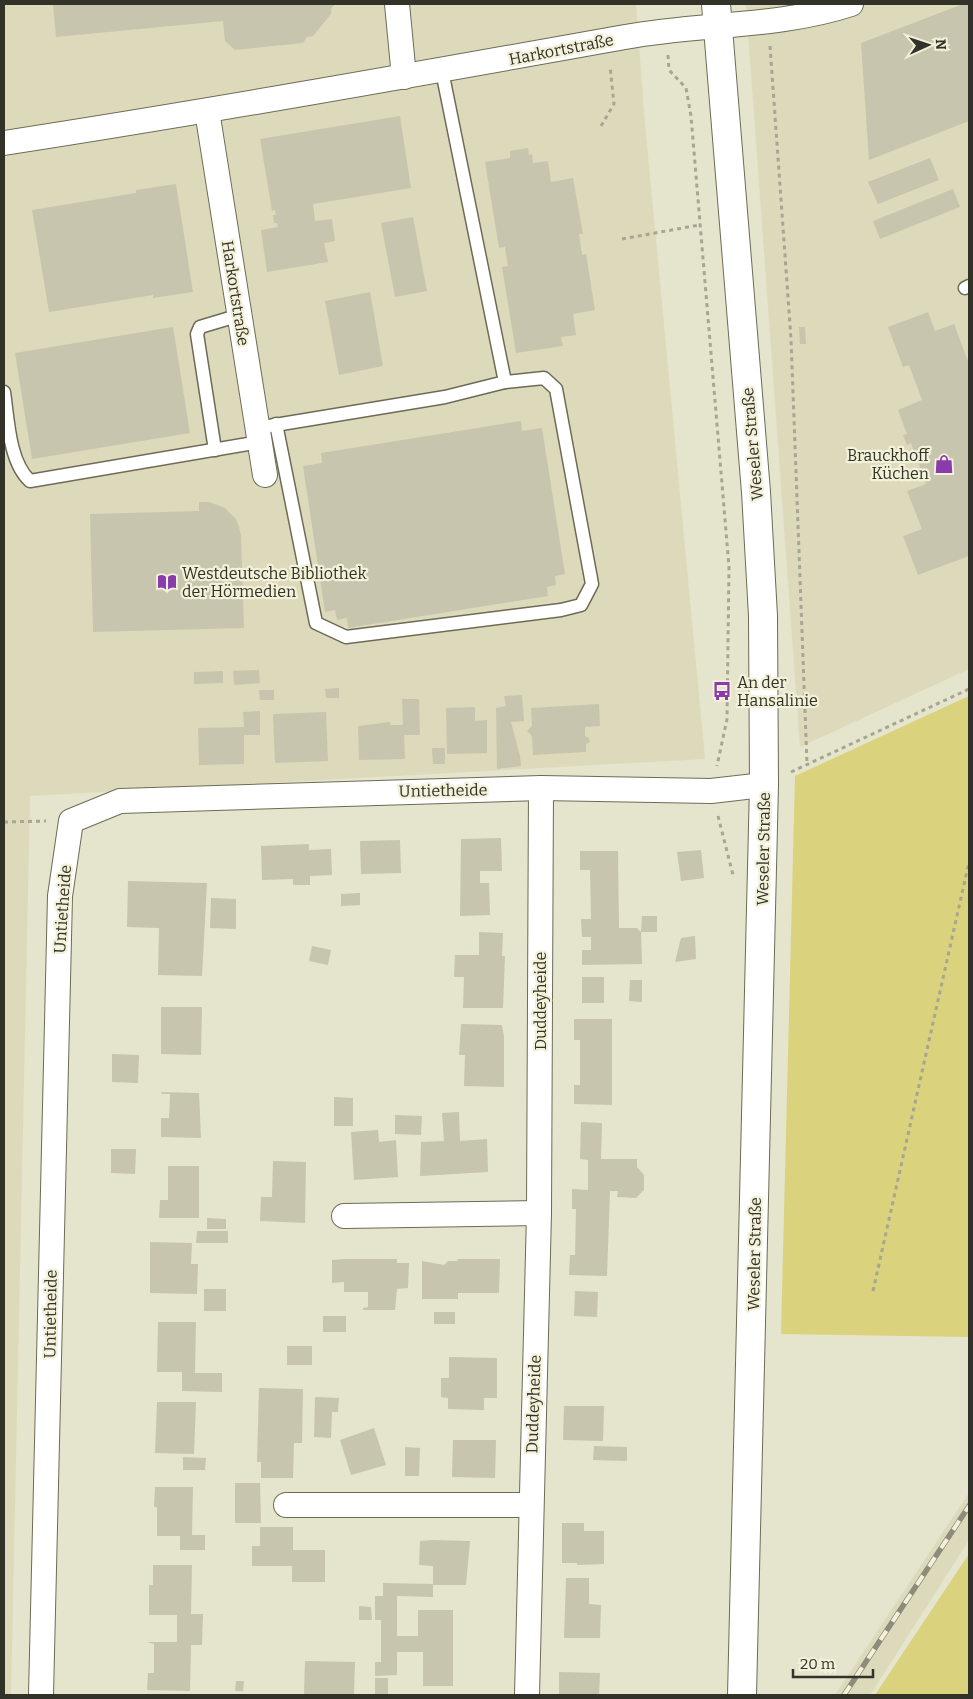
<svg xmlns="http://www.w3.org/2000/svg" width="973" height="1699" font-family="Bitter,serif">
  <rect width="100%" height="100%" fill="#e5e4cc"/>
  <g fill="#dcdabb">
    <polygon points="4,4 636,4 644,113 705,759 30,796 11,1695 4,1695"/>
    <polygon points="746,4 969,4 969,669 800,747"/>
    <polygon points="969,1493 969,1540 870,1695 835,1695"/>
  </g>
  <g fill="#dad27d">
    <polygon points="969,696 969,1337 781,1334 795,776"/>
    <polygon points="969,1554 969,1695 875,1695"/>
  </g>
  <g fill="#c7c5ae">
    <polygon points="53,4 335,4 331,9 331,14 313,36 307,37 303,43 235,50 225,41 223,21 56,37"/>
    <polygon points="963,4 969,4 969,121 869,160 861,43"/>
    <polygon points="400,116 411,188 313,204 315,221 332,219 335,241 324,243 328,262 267,272 261,230 278,227 277,223 274,223 273,215 276,215 275,210 272,211 260,139"/>
    <polygon points="528,148 529,155 532,154 533,163 548,161 551,182 573,178 583,234 579,234 582,255 586,254 595,310 573,314 576,335 561,337 563,346 516,353 502,267 508,266 505,247 499,248 485,162 510,158 510,151"/>
    <polygon points="930,158 939,180 878,204 868,182"/>
    <polygon points="176,184 193,292 153,298 153,295 49,312 32,210 136,193 136,190"/>
    <polygon points="953,189 960,207 880,239 873,221"/>
    <polygon points="413,217 427,291 395,297 381,223"/>
    <polygon points="370,292 383,366 339,375 325,301"/>
    <polygon points="928,312 935,331 954,324 969,364 969,556 918,575 903,536 922,529 907,491 926,484 911,443 907,445 903,435 907,434 898,410 922,400 909,365 903,367 888,327"/>
    <polygon points="173,327 190,433 32,459 15,353"/>
    <polygon points="799,327 805,327 806,344 800,344"/>
    <polygon points="521,421 522,431 542,428 565,574 555,576 556,585 547,587 548,596 348,628 347,618 337,620 335,610 325,612 303,466 322,463 321,453"/>
    <polygon points="199,502 209,502 225,508 236,519 239,527 241,535 244,628 93,632 90,514 199,511"/>
    <polygon points="259,670 260,683 234,685 233,671"/>
    <polygon points="223,671 223,683 194,684 194,672"/>
    <polygon points="339,688 339,698 326,698 325,689"/>
    <polygon points="259,690 274,690 274,700 260,700"/>
    <polygon points="522,695 524,721 511,722 520,756 521,766 497,769 496,708 506,706 504,696"/>
    <polygon points="402,699 419,699 420,735 404,735 405,759 359,760 358,726 390,722 390,725 403,725"/>
    <polygon points="599,704 600,726 585,727 585,736 589,738 590,742 586,744 586,752 533,755 532,736 527,731 532,726 531,708"/>
    <polygon points="475,707 475,721 487,720 487,753 447,754 446,708"/>
    <polygon points="260,711 260,735 244,735 244,764 199,765 198,728 244,727 243,712"/>
    <polygon points="326,712 328,761 275,763 273,714"/>
    <polygon points="432,748 445,748 445,764 433,764"/>
    <polygon points="501,838 502,871 480,871 480,883 489,883 490,915 460,916 461,839"/>
    <polygon points="400,840 401,873 361,874 360,841"/>
    <polygon points="309,844 309,850 331,849 332,875 310,876 310,885 293,885 293,879 262,880 261,846"/>
    <polygon points="701,850 704,878 681,881 677,852"/>
    <polygon points="580,851 618,851 619,928 637,928 641,932 642,916 657,916 657,932 641,932 642,964 582,965 582,950 591,950 591,937 582,937 581,919 591,919 590,870 580,870"/>
    <polygon points="128,881 207,883 202,976 158,975 159,928 127,927"/>
    <polygon points="360,893 360,905 341,906 341,894"/>
    <polygon points="211,898 236,899 236,929 210,928"/>
    <polygon points="479,932 503,933 502,956 505,956 503,1008 463,1008 464,977 454,977 455,955 479,955"/>
    <polygon points="695,936 696,959 675,962 681,938"/>
    <polygon points="312,946 331,950 328,965 309,961"/>
    <rect x="582" y="977" width="22" height="26"/>
    <polygon points="630,980 642,980 642,1002 629,1001"/>
    <polygon points="161,1007 202,1007 201,1055 161,1054"/>
    <polygon points="574,1019 612,1019 612,1105 574,1104 574,1085 580,1085 580,1040 574,1040"/>
    <polygon points="461,1024 502,1025 504,1037 504,1087 464,1086 465,1055 459,1055"/>
    <polygon points="112,1054 139,1055 138,1083 112,1082"/>
    <polygon points="161,1092 199,1093 201,1138 161,1137 161,1118 169,1118 170,1094 162,1094"/>
    <polygon points="334,1097 353,1098 353,1126 334,1126"/>
    <polygon points="459,1112 460,1141 487,1139 488,1172 420,1176 421,1142 444,1141 442,1113"/>
    <polygon points="395,1115 422,1116 421,1135 395,1134"/>
    <polygon points="581,1122 602,1123 601,1159 637,1159 637,1167 644,1175 644,1190 636,1198 617,1197 618,1191 610,1191 607,1276 569,1275 570,1255 575,1255 576,1209 572,1209 572,1189 588,1190 588,1160 580,1159"/>
    <polygon points="378,1130 379,1142 396,1140 398,1177 354,1180 351,1132"/>
    <polygon points="111,1149 136,1149 135,1174 111,1173"/>
    <polygon points="273,1161 306,1162 305,1223 260,1221 261,1197 272,1197"/>
    <polygon points="168,1166 199,1166 199,1218 159,1218 160,1200 168,1200"/>
    <polygon points="207,1218 226,1219 226,1229 207,1229"/>
    <polygon points="197,1231 228,1231 228,1243 196,1243"/>
    <polygon points="150,1242 192,1243 191,1264 198,1264 197,1294 150,1293"/>
    <polygon points="344,1259 397,1259 397,1263 409,1263 408,1288 397,1289 395,1310 363,1310 363,1308 368,1307 368,1292 344,1292 344,1282 332,1283 332,1260"/>
    <polygon points="458,1259 500,1259 499,1293 458,1293 458,1299 422,1299 422,1261 444,1265 448,1261 457,1261"/>
    <rect x="204" y="1289" width="22" height="22"/>
    <polygon points="575,1291 598,1292 597,1317 574,1316"/>
    <rect x="434" y="1312" width="21" height="12"/>
    <rect x="323" y="1316" width="23" height="16"/>
    <polygon points="158,1322 196,1322 195,1373 222,1373 222,1392 182,1391 182,1372 157,1372"/>
    <rect x="287" y="1346" width="25" height="19"/>
    <polygon points="449,1357 497,1358 497,1398 484,1398 484,1410 448,1409 448,1398 441,1397 441,1378 449,1378"/>
    <polygon points="259,1388 303,1389 302,1443 294,1443 293,1478 261,1478 261,1462 257,1462"/>
    <polygon points="315,1397 339,1398 338,1412 332,1412 331,1438 314,1437"/>
    <polygon points="157,1402 196,1402 194,1454 155,1453"/>
    <polygon points="564,1406 604,1406 603,1441 563,1440"/>
    <polygon points="374,1428 386,1465 351,1475 340,1440"/>
    <polygon points="453,1440 496,1440 495,1478 452,1477"/>
    <polygon points="594,1446 627,1447 627,1461 593,1460"/>
    <polygon points="405,1447 420,1448 419,1476 405,1476"/>
    <polygon points="183,1457 206,1458 205,1470 183,1470"/>
    <polygon points="235,1483 260,1483 261,1523 235,1523"/>
    <polygon points="155,1487 193,1487 192,1535 205,1535 205,1550 180,1550 180,1536 157,1536 157,1507 154,1507"/>
    <polygon points="562,1523 584,1523 584,1531 604,1531 604,1564 577,1565 577,1563 562,1563"/>
    <polygon points="260,1527 293,1527 293,1550 325,1550 325,1582 292,1582 292,1566 252,1566 252,1546 260,1546"/>
    <polygon points="433,1540 470,1541 466,1585 433,1585 433,1597 397,1596 397,1636 418,1636 418,1610 453,1610 453,1686 423,1686 423,1652 397,1652 397,1675 375,1676 375,1662 381,1662 381,1620 375,1620 375,1596 383,1596 383,1583 433,1584 433,1566 419,1565 420,1541"/>
    <polygon points="153,1565 192,1565 191,1614 203,1614 202,1645 191,1645 190,1691 147,1690 148,1673 154,1673 154,1644 147,1642 177,1642 177,1615 149,1615 149,1585 153,1585"/>
    <polygon points="566,1578 589,1578 589,1604 601,1605 600,1638 564,1638"/>
    <polygon points="359,1606 371,1607 372,1620 359,1620"/>
    <polygon points="305,1661 355,1662 354,1695 304,1695"/>
    <polygon points="559,1672 600,1673 599,1695 559,1695"/>
    <rect x="375" y="1678" width="13" height="17"/>
    <polygon points="236,1681 244,1681 243,1691 235,1691"/>
  </g>
  <g fill="none" stroke-linecap="round" stroke-linejoin="round">
    <g stroke="#6d6b56" stroke-width="15">
      <g id="service">
        <polyline points="965,288 969,286"/>
        <path d="M4 392C8 419 9 462 30 481L260 442"/>
        <polyline points="276,424 316,623 346,637 561,610 581,605 592,584 556,389 544,378 505,382"/>
        <polyline points="269,426 445,397 505,382 442,71"/>
        <polyline points="215,450 197,334 200,327 240,315"/>
      </g>
    </g>
    <g stroke="#6d6b56" stroke-width="26">
      <g id="minor">
        <polyline points="397,4 404,77"/>
        <polyline points="207,111 265,475"/>
        <path d="M4 143C211 111 418 74 625 37 700 23 778 28 851 4"/>
        <polyline points="344,1216 539,1213"/>
        <polyline points="286,1505 531,1505"/>
        <polyline points="41,1695 60,896 71,821 120,801 541,788 711,791 764,785"/>
        <polyline points="527,1695 539,1213 541,788"/>
      </g>
    </g>
    <g stroke="#6d6b56" stroke-width="30">
      <polyline id="secondary" points="716,4 756,492 763,616 764,785 742,1695"/>
    </g>
    <g stroke="#a6a693" stroke-width="3" stroke-dasharray="4 4" stroke-linecap="butt">
      <polyline points="770,46 791,339 807,764"/>
      <polyline points="668,55 669,70 686,88 691,116 729,567 727,719 717,766"/>
      <polyline points="601,126 614,104 610,66"/>
      <polyline points="622,239 699,225"/>
      <polyline points="791,772 969,689"/>
      <polyline points="718,816 733,875"/>
      <polyline points="4,822 46,821"/>
      <polyline points="873,1291 969,862"/>
    </g>
    <use href="#service" stroke="#fff" stroke-width="12"/>
    <use href="#minor" stroke="#fff" stroke-width="24"/>
    <use href="#secondary" stroke="#fff" stroke-width="28"/>
    <g stroke="#8d8c7b" stroke-width="5.5">
      <polyline id="rail" points="844,1695 969,1506"/>
    </g>
    <use href="#rail" stroke="#f3f1d9" stroke-width="4" stroke-dasharray="11" stroke-linecap="butt"/>
  </g>
  <defs>
    <g id="shop-bare" transform="scale(1.5)"><path d="M-5-2.5h2.3a2.7 3.5 0 0 1 5.4 0H5L5.5 6h-11ZM-1.5-2.5h3a1.5 2.3 0 0 0-3 0Z" fill="#893bac" stroke="#f3f1d9" stroke-width="2.5" paint-order="stroke"/></g>
    <g id="library-bare" transform="scale(1.5)"><path d="M-6-4Q-3-5.5-.7-3.5V5Q-3 3-6 4ZM6-4Q3-5.5 .7-3.5V5Q3 3 6 4Z" fill="#893bac" stroke="#f3f1d9" stroke-width="2.5" paint-order="stroke"/></g>
    <g id="bus-bare" transform="scale(1.5)"><path d="M-5-6H5V4H4V6H2V4H-2V6H-4V4H-5ZM-3.5-4V0h7V-4ZM-3.5 1.2v1.5H-2V1.2ZM2 1.2v1.5H3.5V1.2Z" fill="#893bac" stroke="#f3f1d9" stroke-width="2.5" paint-order="stroke"/></g>
  </defs>
  <g fill-rule="evenodd">
    <use href="#shop-bare" x="944" y="464"/>
    <use href="#library-bare" x="167" y="582"/>
    <use href="#bus-bare" x="722" y="691"/>
  </g>
  <g text-anchor="middle" stroke-width="4.5" stroke-linejoin="round" paint-order="stroke">
    <g font-size="16" fill="#323228" stroke="#f3f1d9">
      <text transform="translate(561 49) rotate(-11)" y="6">Harkortstraße</text>
      <text transform="translate(236 293) rotate(81)" y="6">Harkortstraße</text>
      <text transform="translate(752 444) rotate(-95)" y="6">Weseler Straße</text>
      <text transform="translate(443 790) rotate(-1)" y="6">Untietheide</text>
      <text transform="translate(763 849) rotate(-89)" y="6">Weseler Straße</text>
      <text transform="translate(62 909) rotate(-86)" y="6">Untietheide</text>
      <text transform="translate(540 1001) rotate(-90)" y="6">Duddeyheide</text>
      <text transform="translate(754 1254) rotate(-89)" y="6">Weseler Straße</text>
      <text transform="translate(50 1314) rotate(-89)" y="6">Untietheide</text>
      <text transform="translate(533 1404) rotate(-88)" y="6">Duddeyheide</text>
    </g>
    <g font-size="16" fill="#323228" stroke="#f3f1d9" text-anchor="start">
      <text x="929" y="461" text-anchor="end">Brauckhoff<tspan x="929" dy="18">Küchen</tspan></text>
      <text x="182" y="579">Westdeutsche Bibliothek<tspan x="182" dy="18">der Hörmedien</tspan></text>
      <text x="737" y="688">An der<tspan x="737" dy="18">Hansalinie</tspan></text>
    </g>
  </g>
  <rect width="973" height="1699" fill="none" stroke="#323228" stroke-width="10"/>
  <g transform="translate(928 45) rotate(87)" stroke="#f3f1d9" stroke-width="4" paint-order="stroke">
  <path d="M0-4L9 19L0 12L-9 19Z" fill="#323228"/>
  <text y="-8" font-size="14" font-weight="bold" text-anchor="middle" fill="#323228">N</text>
  </g>
  <path d="M793 1669v8h80v-8" fill="none" stroke="#323228" stroke-width="2.5"/>
  <text x="800" y="1669" font-size="15" fill="#323228" stroke="#f3f1d9" stroke-width="4" paint-order="stroke">20 m</text>
</svg>
